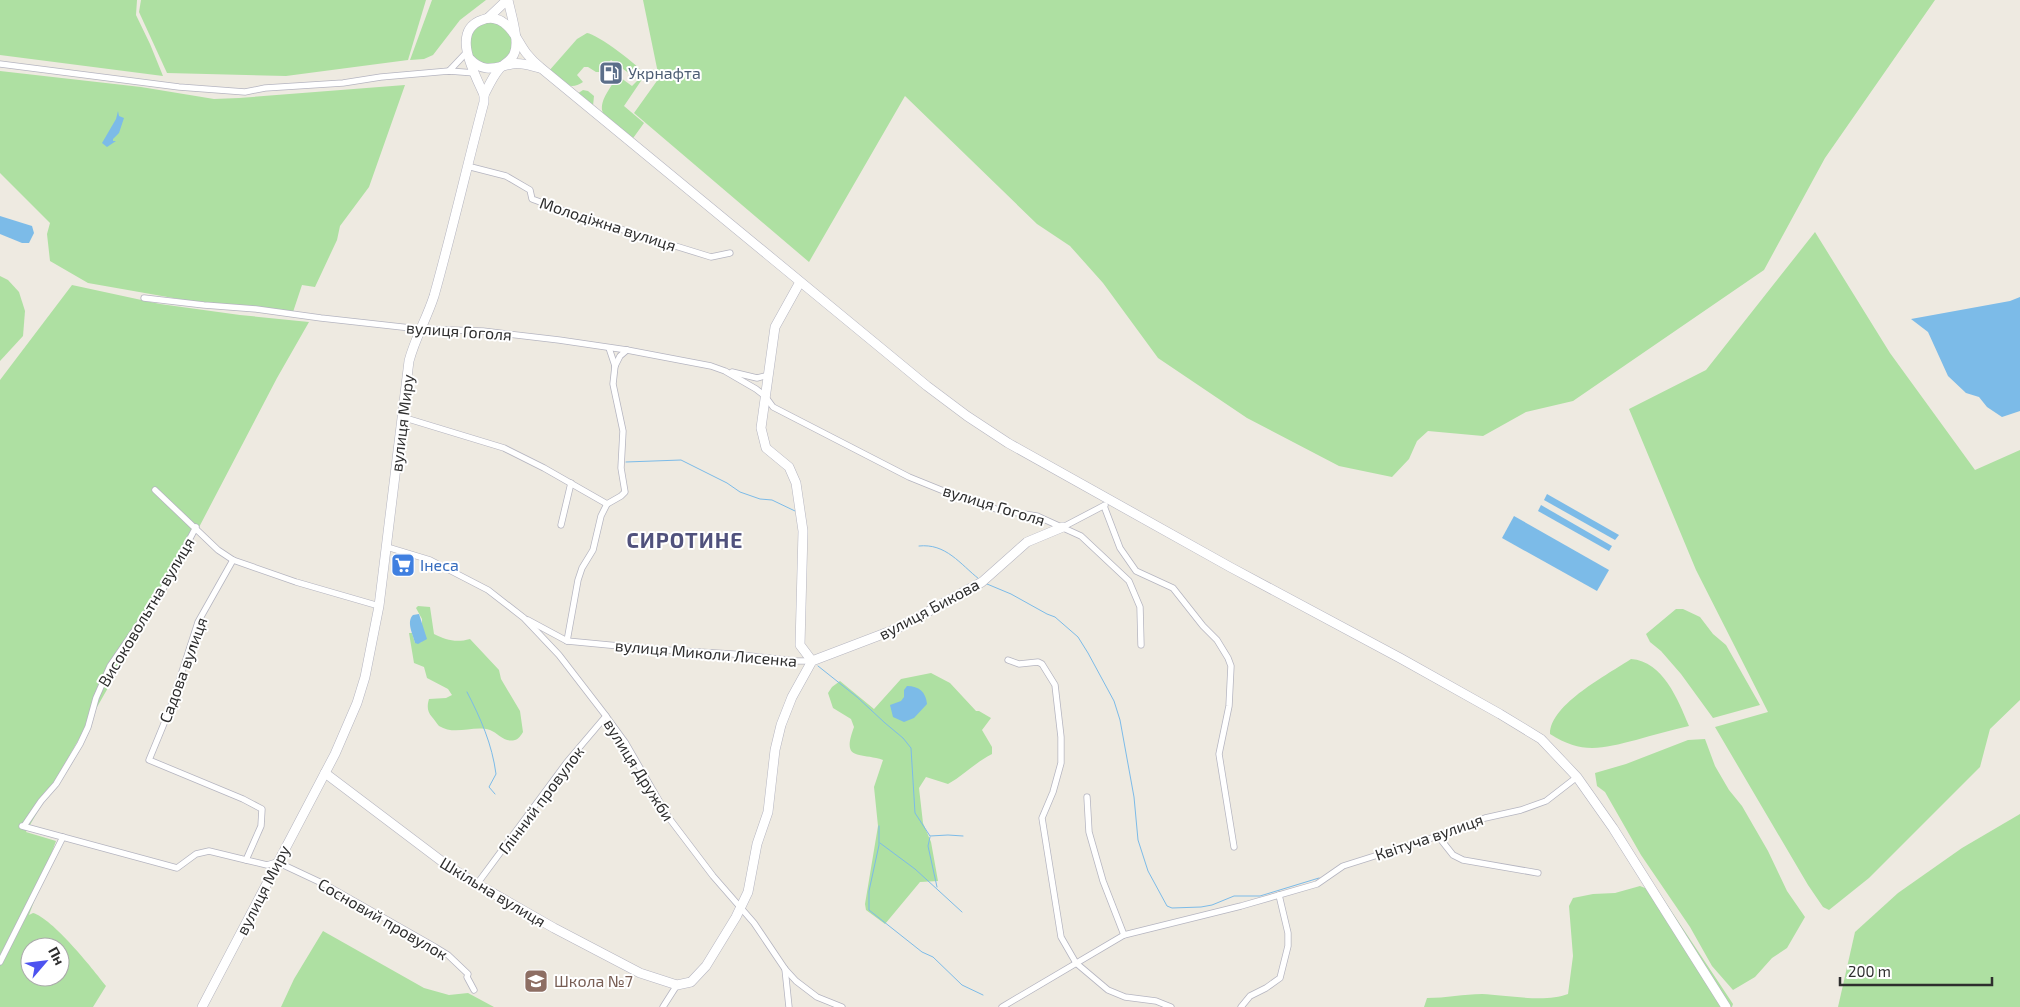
<svg xmlns="http://www.w3.org/2000/svg" width="2020" height="1007" font-family="'Exo 2',sans-serif">
  <rect width="100%" height="100%" fill="#eeeae1"/>
  <g fill="#aee0a2" fill-rule="evenodd">
    <polygon points="0,0 137,0 136,15 150,44 163,76 0,55"/>
    <polygon points="141,0 426,0 408,60 286,76 167,73 139,12"/>
    <polygon points="432,0 486,0 460,20 433,55 424,59 410,60"/>
    <polygon points="643,0 1935,0 1825,158 1764,270 1573,401 1526,412 1483,436 1428,431 1417,441 1409,459 1392,477 1339,466 1247,418 1158,358 1103,283 1070,246 1037,224 905,96 809,262 634,113 659,78"/>
    <path d="M495 21C515 33 515 38 508 59L492 68 472 58 468 39 477 25Z"/>
    <path d="M587 33C597 34 640 66 645 75L624 106 644 123 631 141C603 114 590 115 616 79L621 78 632 86 638 80 611 60 600 72H596L588 67H584L577 75 583 82C569 92 560 81 548 72L577 39Z"/>
    <polygon points="0,71 141,87 214,99 239,98 405,85 369,187 340,226 337,240 315,287 302,285 293,312 213,305 88,283 50,261 47,234 50,223 0,173"/>
    <polygon points="583,90 588,91 594,96 593,106 577,94"/>
    <polygon points="1815,232 1890,353 1975,470 2020,450 2020,700 1990,729 1980,767 1869,878 1829,910 1823,907 1808,885 1715,727 1768,712 1696,570 1629,409 1706,370"/>
    <polygon points="0,276 8,280 19,292 25,311 23,336 0,361"/>
    <path d="M72 285 160 304 240 315 309 322 277 378 196 533 26 832 56 841 29 915 33 913C52 918 93 969 106 986L93 1007H0V380ZM30 947H60V977H30Z"/>
    <path d="M418 606 430 607 434 634C446 640 456 643 470 639L499 670 501 679 520 711 523 732C521 735 519 739 515 740 504 743 498 733 490 730 473 725 455 736 439 726 437 724 434 719 432 717 427 711 427 706 429 699L446 698 452 695 448 689 427 678 424 667 414 663 409 633H412L415 643 422 642V619L416 608Z"/>
    <polygon points="1676,609 1683,609 1700,617 1713,634 1726,645 1760,705 1713,718 1681,674 1661,651 1650,642 1646,634"/>
    <path d="M1631 659C1663 661 1678 700 1689 726 1671 730 1653 735 1636 740 1601 749 1581 754 1550 734 1550 704 1609 674 1631 659Z"/>
    <path d="M931 673 950 683 976 711H979L991 718 982 730 992 747V754C976 762 964 775 948 784L926 777 919 788 923 823 931 842 938 881 920 882 885 924 866 910 865 904 878 826 874 787 883 760C859 752 841 762 854 727L851 719 833 708 828 693 832 687 840 681 874 709 901 679Z"/>
    <polygon points="1705,739 1715,766 1729,790 1742,806 1768,851 1787,891 1805,917 1787,948 1772,958 1755,977 1733,990 1712,966 1690,927 1641,855 1605,792 1597,786 1595,773 1626,764 1688,740"/>
    <polygon points="2020,814 2020,1007 1838,1007 1855,932 1898,893 1962,848"/>
    <path d="M1640 886 1660 894 1733 1004 1732 1007H1424L1427 998C1446 998 1464 994 1482 994 1507 995 1545 1003 1568 994L1573 956 1569 906 1573 898 1593 894 1615 893Z"/>
    <polygon points="323,931 424,988 449,995 468,993 494,1007 281,1007 294,979"/>
  </g>
  <g fill="#7cbbe8">
    <polygon points="118,111 119,116 124,118 119,133 113,139 113,141 116,141 107,147 102,143 116,119"/>
    <polygon points="0,216 32,226 34,233 29,243 22,243 0,234"/>
    <polygon points="2020,297 2020,411 2002,417 1987,407 1979,397 1966,393 1948,376 1928,332 1911,319 2010,301"/>
    <polygon points="1547,494 1619,535 1615,540 1544,500"/>
    <polygon points="1541,505 1612,546 1609,551 1538,511"/>
    <polygon points="1514,516 1609,570 1597,591 1502,538"/>
    <path d="M419 614 427 639 418 644 415 643C413 634 406 622 413 615Z"/>
    <path d="M907 686C919 686 926 692 927 704L914 718 904 722 893 717 890 705 901 701 904 697V690Z"/>
  </g>
  <g fill="none" stroke-linecap="round" stroke-linejoin="round">
    <g stroke="#7cbbe8" stroke-width="1">
      <polyline points="626,462 681,460 727,483 740,492 760,499 772,500 795,511"/>
      <path d="M919 546C946 543 960 564 979 579"/>
      <polyline points="987,584 1011,594 1047,614 1055,617 1078,637 1088,653 1114,701 1120,720 1134,797 1138,840 1148,871 1167,906 1172,908 1201,907 1212,905 1234,896 1260,896 1319,878"/>
      <polyline points="818,666 857,697 885,723 903,738 911,748 915,813 930,836 948,835 963,836"/>
      <path d="M467 692C481 719 492 744 496 774L489 787 495 794"/>
      <polyline points="879,826 879,845 869,891 869,910 922,952 933,957 962,985 983,995"/>
      <polyline points="930,837 928,846 937,887"/>
      <polyline points="880,843 915,869 962,912"/>
    </g>
    <g stroke="#b5b5c0" stroke-width="7">
      <g id="street">
        <polyline points="0,64 179,87 245,92 265,88 343,83 381,77 449,71 475,73"/>
        <polyline points="449,71 467,52"/>
        <polyline points="467,166 506,176 530,190 532,199 578,216 711,257 730,253"/>
        <polyline points="144,298 204,305 256,309 321,318 420,329 483,331 559,340 627,350 711,366 725,371 756,389 765,396 773,407 909,477 956,496 999,510 1037,516 1081,536 1129,581 1140,607 1141,645"/>
        <polyline points="615,366 620,356 627,350"/>
        <polyline points="732,372 757,378 769,375"/>
        <polyline points="402,417 504,448 544,468 607,504"/>
        <polyline points="155,490 218,550 233,560 296,582 379,606"/>
        <polyline points="1104,506 1120,548 1136,571 1173,588 1203,626 1217,640 1228,658 1231,666 1229,706 1219,754 1234,847"/>
        <polyline points="561,525 571,483"/>
        <polyline points="1063,527 1105,505"/>
        <polyline points="387,547 430,560 488,590 524,618 559,655 606,716 625,742 669,818 713,876 754,923 785,969 796,981 817,997 842,1007"/>
        <polyline points="233,560 198,622 170,709 149,760 243,799 262,809 261,826 246,860 267,865 277,862 326,885 435,947 448,955 468,974 467,977 474,990"/>
        <polyline points="528,620 567,641 651,649 733,654 796,661 812,661"/>
        <polyline points="567,641 578,580 582,568 593,550 601,516 607,504 621,496 625,492 621,468 623,431 613,384 615,366 609,348"/>
        <polyline points="1008,660 1019,664 1038,662 1042,664 1055,685 1061,737 1061,763 1053,792 1042,818 1061,937 1076,963 1108,990 1125,997 1156,1001 1171,1007"/>
        <polyline points="1087,797 1089,832 1103,881 1124,935"/>
        <polyline points="22,826 177,868 196,854 209,851 246,860"/>
        <polyline points="24,826 41,801 56,784 80,744 88,727 96,698 110,666 163,589 196,527"/>
        <polyline points="1438,836 1453,855 1463,860 1538,873"/>
        <polyline points="477,884 567,762 606,716"/>
        <polyline points="0,962 63,837"/>
        <polyline points="785,969 789,1007"/>
        <polyline points="663,1007 677,985"/>
        <polyline points="1002,1007 1124,935 1241,906 1317,884 1343,866 1438,836 1485,818 1521,810 1546,801 1577,777"/>
        <polyline points="1241,1007 1250,996 1266,988 1280,978 1288,946 1288,933 1279,895"/>
      </g>
    </g>
    <g stroke="#b5b5c0" stroke-width="10">
      <g id="secondary">
        <polyline points="488,18 507,0"/>
        <path d="M470 59C484 74 496 67 512 64 522 62 531 66 540 68"/>
        <path d="M484 95C489 85 493 76 500 68 505 63 511 61 514 54 520 42 511 14 508 0"/>
        <polyline points="800,282 775,327 761,428 766,448 789,467 796,483 803,531 800,645 812,661"/>
        <polyline points="325,773 448,866 477,884 554,928 640,973 677,985 691,982 706,966 736,917 748,892 757,844 768,812 775,750 781,725 792,697 812,661 896,629 922,615 982,582 1027,542 1063,527"/>
        <path d="M202 1007 335 754 357 703 365 677 379 606 409 361C415 338 427 318 434 296 452 232 467 166 484 102V95C475 74 450 31 482 20 489 17 498 18 504 23 515 31 519 44 527 54 531 59 536 64 541 68L927 386 967 416 1008 443 1230 567 1400 658 1500 714 1541 739 1577 777 1613 828 1726 1007"/>
      </g>
    </g>
    <use href="#street" stroke="#fff" stroke-width="5.5"/>
    <use href="#secondary" stroke="#fff" stroke-width="9"/>
  </g>
  <defs>
    <g id="fuel-square" transform="scale(1.25)"><rect x="-9" y="-9" width="18" height="18" rx="4" fill="#5c6f8a" stroke="#fff"/><path d="M-5.5-6h7V0h2V4h1.3V-2.5L3-4.5l.8-.8L6-3V5H2.5V1h-1V6h-7ZM-4.2-4.7v3.2H.2V-4.7Z" fill="#fff"/></g>
    <g id="supermarket-square" transform="scale(1.25)"><rect x="-9" y="-9" width="18" height="18" rx="4" fill="#3f7fe0" stroke="#fff"/><path d="M-6-5.5h2.5l.6 2H6L4.5 2H-2.5L-4.4-4H-6ZM-1.5 3.2a1.3 1.3 0 1 0 .1 0ZM3 3.2a1.3 1.3 0 1 0 .1 0Z" fill="#fff"/></g>
    <g id="school-square" transform="scale(1.25)"><rect x="-9" y="-9" width="18" height="18" rx="4" fill="#8d6e63" stroke="#fff"/><path d="M0-5L7-2L0 1L-7-2ZM-4 1L0 2.5L4 1V4Q0 6-4 4Z" fill="#fff"/></g>
  </defs>
  <g fill-rule="evenodd">
    <use href="#fuel-square" x="611" y="73"/>
    <use href="#supermarket-square" x="403" y="565"/>
    <use href="#school-square" x="536" y="981"/>
  </g>
  <g text-anchor="middle" stroke-width="4" stroke-linejoin="round" paint-order="stroke">
    <g font-size="16" fill="#4e5e75" stroke="#fff" text-anchor="start">
      <text x="628" y="79">Укрнафта</text>
    </g>
    <g font-size="16" fill="#2e2e2e" stroke="#fff">
      <text transform="translate(608 224) rotate(18)" y="6">Молодіжна вулиця</text>
      <text transform="translate(459 331) rotate(4)" y="6">вулиця Гоголя</text>
      <text transform="translate(402 423) rotate(-83)" y="6">вулиця Миру</text>
      <text transform="translate(994 505) rotate(17)" y="6">вулиця Гоголя</text>
      <text transform="translate(929 609) rotate(-28)" y="6">вулиця Бикова</text>
      <text transform="translate(146 612) rotate(-59)" y="6">Високовольтна вулиця</text>
      <text transform="translate(706 653) rotate(5)" y="6">вулиця Миколи Лисенка</text>
      <text transform="translate(183 670) rotate(-70)" y="6">Садова вулиця</text>
      <text transform="translate(639 770) rotate(58)" y="6">вулиця Дружби</text>
      <text transform="translate(541 800) rotate(-53)" y="6">Глінний провулок</text>
      <text transform="translate(1429 837) rotate(-19)" y="6">Квітуча вулиця</text>
      <text transform="translate(263 890) rotate(-63)" y="6">вулиця Миру</text>
      <text transform="translate(493 892) rotate(31)" y="6">Шкільна вулиця</text>
      <text transform="translate(383 919) rotate(30)" y="6">Сосновий провулок</text>
    </g>
    <g font-size="16" fill="#366cbe" stroke="#fff" text-anchor="start">
      <text x="420" y="571">Інеса</text>
    </g>
    <g font-size="16" fill="#785e54" stroke="#fff" text-anchor="start">
      <text x="554" y="987">Школа №7</text>
    </g>
    <g font-size="21" font-weight="bold" letter-spacing="1" fill="#50517c" stroke="#fff">
      <text x="685" y="548">СИРОТИНЕ</text>
    </g>
  </g>
  <g transform="translate(45 962) rotate(62)"><circle r="24" fill="#ffffff" stroke="#ababab"/>
  <path d="M0-4L9 19L0 12L-9 19Z" fill="#4d53f0"/>
  <text y="-8" font-size="14" font-weight="bold" text-anchor="middle" fill="#2e2e2e">Пн</text>
  </g>
  <path d="M1840 977v8h152v-8" fill="none" stroke="#2e2e2e" stroke-width="2.5"/>
  <text x="1848" y="977" font-size="15" fill="#2e2e2e" stroke="#ffffff" stroke-width="4" paint-order="stroke">200 m</text>
</svg>
